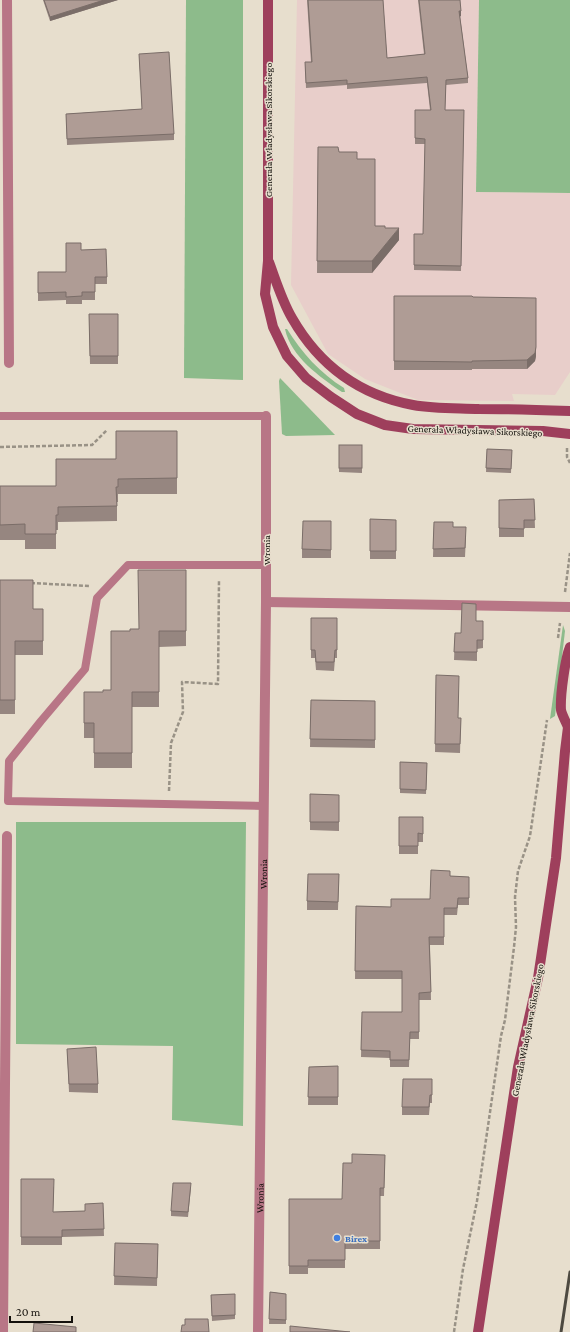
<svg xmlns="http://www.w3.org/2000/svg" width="570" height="1332" font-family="'Crimson Pro',serif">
  <rect width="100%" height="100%" fill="#e7decd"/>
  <polygon fill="#e8ceca" points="297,0 479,0 476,192 570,193 570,372 555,395 512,394 514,401 418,400 365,379 328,354 291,285"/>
  <g fill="#8dbb8b">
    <polygon points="186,0 243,0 243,380 184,378"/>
    <polygon points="479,0 570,0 570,193 476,192"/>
    <path d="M285 329H287C302 353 320 373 344 388L345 392H342C320 377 291 357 285 329Z"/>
    <polygon points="280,378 335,435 286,436 282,434 279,381"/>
    <polygon points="563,625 565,631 555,716 550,719"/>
    <polygon points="16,822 246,822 243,1126 172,1120 173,1046 16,1044"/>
  </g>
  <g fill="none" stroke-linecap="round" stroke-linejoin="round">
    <g stroke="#999286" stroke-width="2.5" stroke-dasharray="4 2" stroke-linecap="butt">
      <polyline points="0,447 92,445 107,430"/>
      <polyline points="567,448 567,457 570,463"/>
      <polyline points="31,583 89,586"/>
      <polyline points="565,592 570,553"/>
      <polyline points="558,638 560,623"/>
      <polyline points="169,791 171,743 183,712 182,682 218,684 219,580"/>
      <polyline points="454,1332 463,1269 477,1201 488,1126 501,1036 505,1020 514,947 516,927 515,897 518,871 530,836 547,720"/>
    </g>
    <g stroke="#b87686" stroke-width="8">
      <polyline points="0,416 266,416"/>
      <polyline points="264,806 8,801 9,761 41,721 85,669 97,598 128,565 266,565"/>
    </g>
    <g stroke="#b87686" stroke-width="10">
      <polyline points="7,0 9,363"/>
      <polyline points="266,602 570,607"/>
      <polyline points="3,1332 7,836"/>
      <path id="s1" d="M258 1332 266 602V416"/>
    </g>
    <g stroke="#9e3f5c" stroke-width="10">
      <polyline points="268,0 268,261 265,294 273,327 287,356 306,378 331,397 357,414 385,425 413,429 543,431 570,434"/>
      <path d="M269 262C276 281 282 301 292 318 319 365 359 395 413 405 435 409 457 408 479 409 510 409 540 410 570 411"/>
      <path d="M568 727C566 722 562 715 561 710 560 696 565 659 570 647"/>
      <polyline points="478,1332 518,1067 538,978 556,858 565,751 568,727 570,724"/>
    </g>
    <polyline stroke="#4d4940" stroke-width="3" points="561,1332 570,1272"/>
  </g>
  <g fill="#968680">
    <polygon points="43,0 118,0 50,21"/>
    <polygon points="307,0 383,0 387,58 424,54 418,0 460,0 461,16 460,16 468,78 468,83 446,85 445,110 464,110 461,271 414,270 414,234 423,234 425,144 415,144 415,138 430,110 427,83 347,89 347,85 306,88 305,62 311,62"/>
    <polygon points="139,54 174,134 174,140 67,145 66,114 142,109"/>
    <polygon points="318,147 339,152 357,159 375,226 385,228 399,240 372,273 317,273"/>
    <polygon points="81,250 107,277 107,284 95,284 95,300 82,300 82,304 66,304 66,300 38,301 38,272 66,272"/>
    <polygon points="394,296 473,297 536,356 535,361 527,369 472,369 472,370 394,370"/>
    <polygon points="89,314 118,314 118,364 90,364"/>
    <polygon points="177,431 177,494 118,494 118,502 117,502 117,521 58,522 58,530 56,530 56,549 25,549 25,540 0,540 0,486 56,486"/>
    <polygon points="339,445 362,445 362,473 339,472"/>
    <polygon points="487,449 512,450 511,473 486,472"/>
    <polygon points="534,499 535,528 524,528 524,537 499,537 499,500"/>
    <polygon points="370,519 396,520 396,559 370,559"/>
    <polygon points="331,521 331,558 302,558 302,549"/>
    <polygon points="434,522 453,527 466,536 465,557 433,557"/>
    <polygon points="186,570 186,646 159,647 159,707 132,707 132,768 94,768 94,738 84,738 84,692 103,692 111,690 130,631 139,629"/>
    <polygon points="0,580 33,609 43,609 43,655 15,655 15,714 0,714"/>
    <polygon points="311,618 337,618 337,658 335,658 334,671 316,670 315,658 311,658"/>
    <polygon points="476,621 483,621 483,648 477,649 477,661 454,660 455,633 461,633"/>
    <polygon points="436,675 458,718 461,718 460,753 435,752"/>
    <polygon points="311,700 375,701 375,748 310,747"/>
    <polygon points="400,762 427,763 426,794 400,793"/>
    <polygon points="310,794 339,795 339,831 310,830"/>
    <polygon points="399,817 423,817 423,842 418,842 418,854 399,854"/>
    <polygon points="339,874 338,910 307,910 307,901"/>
    <polygon points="450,876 469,877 469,905 458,905 457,915 444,915 444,945 430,945 431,1000 419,1000 419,1039 410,1039 409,1067 390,1067 390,1058 361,1057 362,1012 402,1012 402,979 355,979 356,906 391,907 430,899"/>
    <polygon points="67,1049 98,1084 98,1093 69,1092"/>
    <polygon points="338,1066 338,1105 308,1105 309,1067"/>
    <polygon points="432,1079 432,1103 430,1103 429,1115 402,1115 402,1107"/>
    <polygon points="385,1155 384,1196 380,1196 380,1249 345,1249 345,1268 308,1268 308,1274 289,1274 289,1199 342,1199 352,1163"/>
    <polygon points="21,1179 54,1187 53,1212 85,1211 103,1203 104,1236 62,1237 62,1245 21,1245"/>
    <polygon points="191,1187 188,1217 171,1216 171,1211"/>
    <polygon points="115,1243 158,1244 157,1286 114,1285"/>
    <polygon points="270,1292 286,1294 286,1324 269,1324"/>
    <polygon points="235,1294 235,1319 212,1321 211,1295"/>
  </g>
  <g fill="#7a6d68">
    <polygon points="104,0 118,0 50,21 50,17"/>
    <polygon points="459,11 461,11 461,16 459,17"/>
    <polygon points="399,228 399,240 372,273 372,261"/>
    <polygon points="536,298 536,356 535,361 527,369 527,360"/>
  </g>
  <g fill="#af9c95" stroke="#7a6d68">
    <polygon points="44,0 104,0 50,17"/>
    <polygon points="308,0 383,0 387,58 425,54 419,0 460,0 461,11 459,11 468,78 446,80 445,110 464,110 461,266 414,265 414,234 423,234 425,139 415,138 415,110 431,110 427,77 347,84 347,80 306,83 305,62 312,62"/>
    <polygon points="169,52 174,134 67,139 66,114 142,109 139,54"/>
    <polygon points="318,147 338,147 339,152 357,152 357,159 375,159 375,226 385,226 385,228 399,228 372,261 317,261"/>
    <polygon points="66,243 81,243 81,250 106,249 107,277 95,277 95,292 82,292 82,296 66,297 66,292 38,293 38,272 66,272"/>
    <polygon points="394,296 472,296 473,297 536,298 536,347 535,353 527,360 472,361 472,362 394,361"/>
    <polygon points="89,314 118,314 118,356 90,356"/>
    <polygon points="116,431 177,431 177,478 118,479 118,487 116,487 117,506 58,507 58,515 56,515 56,534 25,534 25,524 0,525 0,486 56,486 56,459 116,459"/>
    <rect x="339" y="445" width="23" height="23"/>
    <polygon points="487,449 512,450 511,469 486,468"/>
    <polygon points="534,499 535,520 524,520 524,529 499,528 499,500"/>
    <polygon points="370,519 396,520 396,551 370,551"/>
    <polygon points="303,521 331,521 331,550 302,549"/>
    <polygon points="434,522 453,522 453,527 466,527 465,548 433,549"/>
    <polygon points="138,570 186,570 186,631 159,631 159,692 132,692 132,753 94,753 94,723 84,723 84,692 103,692 103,690 111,690 111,631 130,631 130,629 139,629"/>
    <polygon points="0,580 33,580 33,609 43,609 43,641 15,641 15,700 0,700"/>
    <polygon points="462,603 476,604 476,621 483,621 483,640 477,640 477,652 454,652 455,633 461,633"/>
    <polygon points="311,618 337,618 337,650 335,650 334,662 316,662 315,650 311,650"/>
    <polygon points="436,675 459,676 458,718 461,718 460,744 435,744"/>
    <polygon points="311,700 375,701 375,740 310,739"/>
    <polygon points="400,762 427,763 426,790 400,789"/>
    <polygon points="310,794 339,795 339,822 310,822"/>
    <polygon points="399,817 423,817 423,834 418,833 418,846 399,846"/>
    <polygon points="431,870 450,871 450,876 469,877 469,898 458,898 457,908 444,908 444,937 429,937 431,992 419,993 419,1032 410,1032 409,1060 390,1060 390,1051 361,1050 362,1012 402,1012 402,971 355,971 356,906 391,907 391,899 430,899"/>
    <polygon points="308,874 339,874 338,902 307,901"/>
    <polygon points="96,1047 98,1084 69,1084 67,1049"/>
    <polygon points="338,1066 338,1097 308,1097 309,1067"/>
    <polygon points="403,1079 432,1079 432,1095 430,1095 429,1107 402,1107"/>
    <polygon points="352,1154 385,1155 384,1188 380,1188 380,1241 345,1241 345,1260 308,1260 308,1266 289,1266 289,1199 342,1199 343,1163 352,1163"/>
    <polygon points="21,1179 54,1179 53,1212 85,1211 85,1204 103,1203 104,1229 62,1230 62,1237 21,1237"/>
    <polygon points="173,1183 191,1183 188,1212 171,1211"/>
    <polygon points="115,1243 158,1244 157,1278 114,1276"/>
    <polygon points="270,1292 286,1294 286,1320 269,1319"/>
    <polygon points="235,1294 235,1315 212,1316 211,1295"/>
    <polygon points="185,1319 208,1319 209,1332 181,1332 182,1325 185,1325"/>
    <polygon points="34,1323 76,1327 76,1332 33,1332"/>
    <polygon points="290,1326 350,1332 290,1332"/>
  </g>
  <circle fill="#3f7fe0" stroke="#e7decd" stroke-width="1.5" cx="337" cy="1238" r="4"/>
  <g text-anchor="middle" stroke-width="3" stroke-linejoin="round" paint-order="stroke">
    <g font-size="10" fill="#14110c" stroke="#e7decd">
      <text transform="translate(268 130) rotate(-90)" y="4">Generała Władysława Sikorskiego</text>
      <text transform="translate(475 430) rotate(2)" y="4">Generała Władysława Sikorskiego</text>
      <text transform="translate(266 550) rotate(-90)" y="4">Wronia</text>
      <text dy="4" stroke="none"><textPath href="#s1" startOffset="458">Wronia</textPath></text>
      <text transform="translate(527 1030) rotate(-79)" y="4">Generała Władysława Sikorskiego</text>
      <text dy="4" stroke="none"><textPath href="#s1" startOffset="134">Wronia</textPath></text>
    </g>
    <g font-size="10" font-weight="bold" fill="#366cbe" stroke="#e7decd" text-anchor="start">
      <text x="345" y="1242">Birex</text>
    </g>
  </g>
  <path d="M10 1316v6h62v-6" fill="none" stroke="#14110c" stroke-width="2"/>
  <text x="16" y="1316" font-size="12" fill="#14110c" stroke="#e7decd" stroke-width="3" paint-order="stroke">20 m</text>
</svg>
